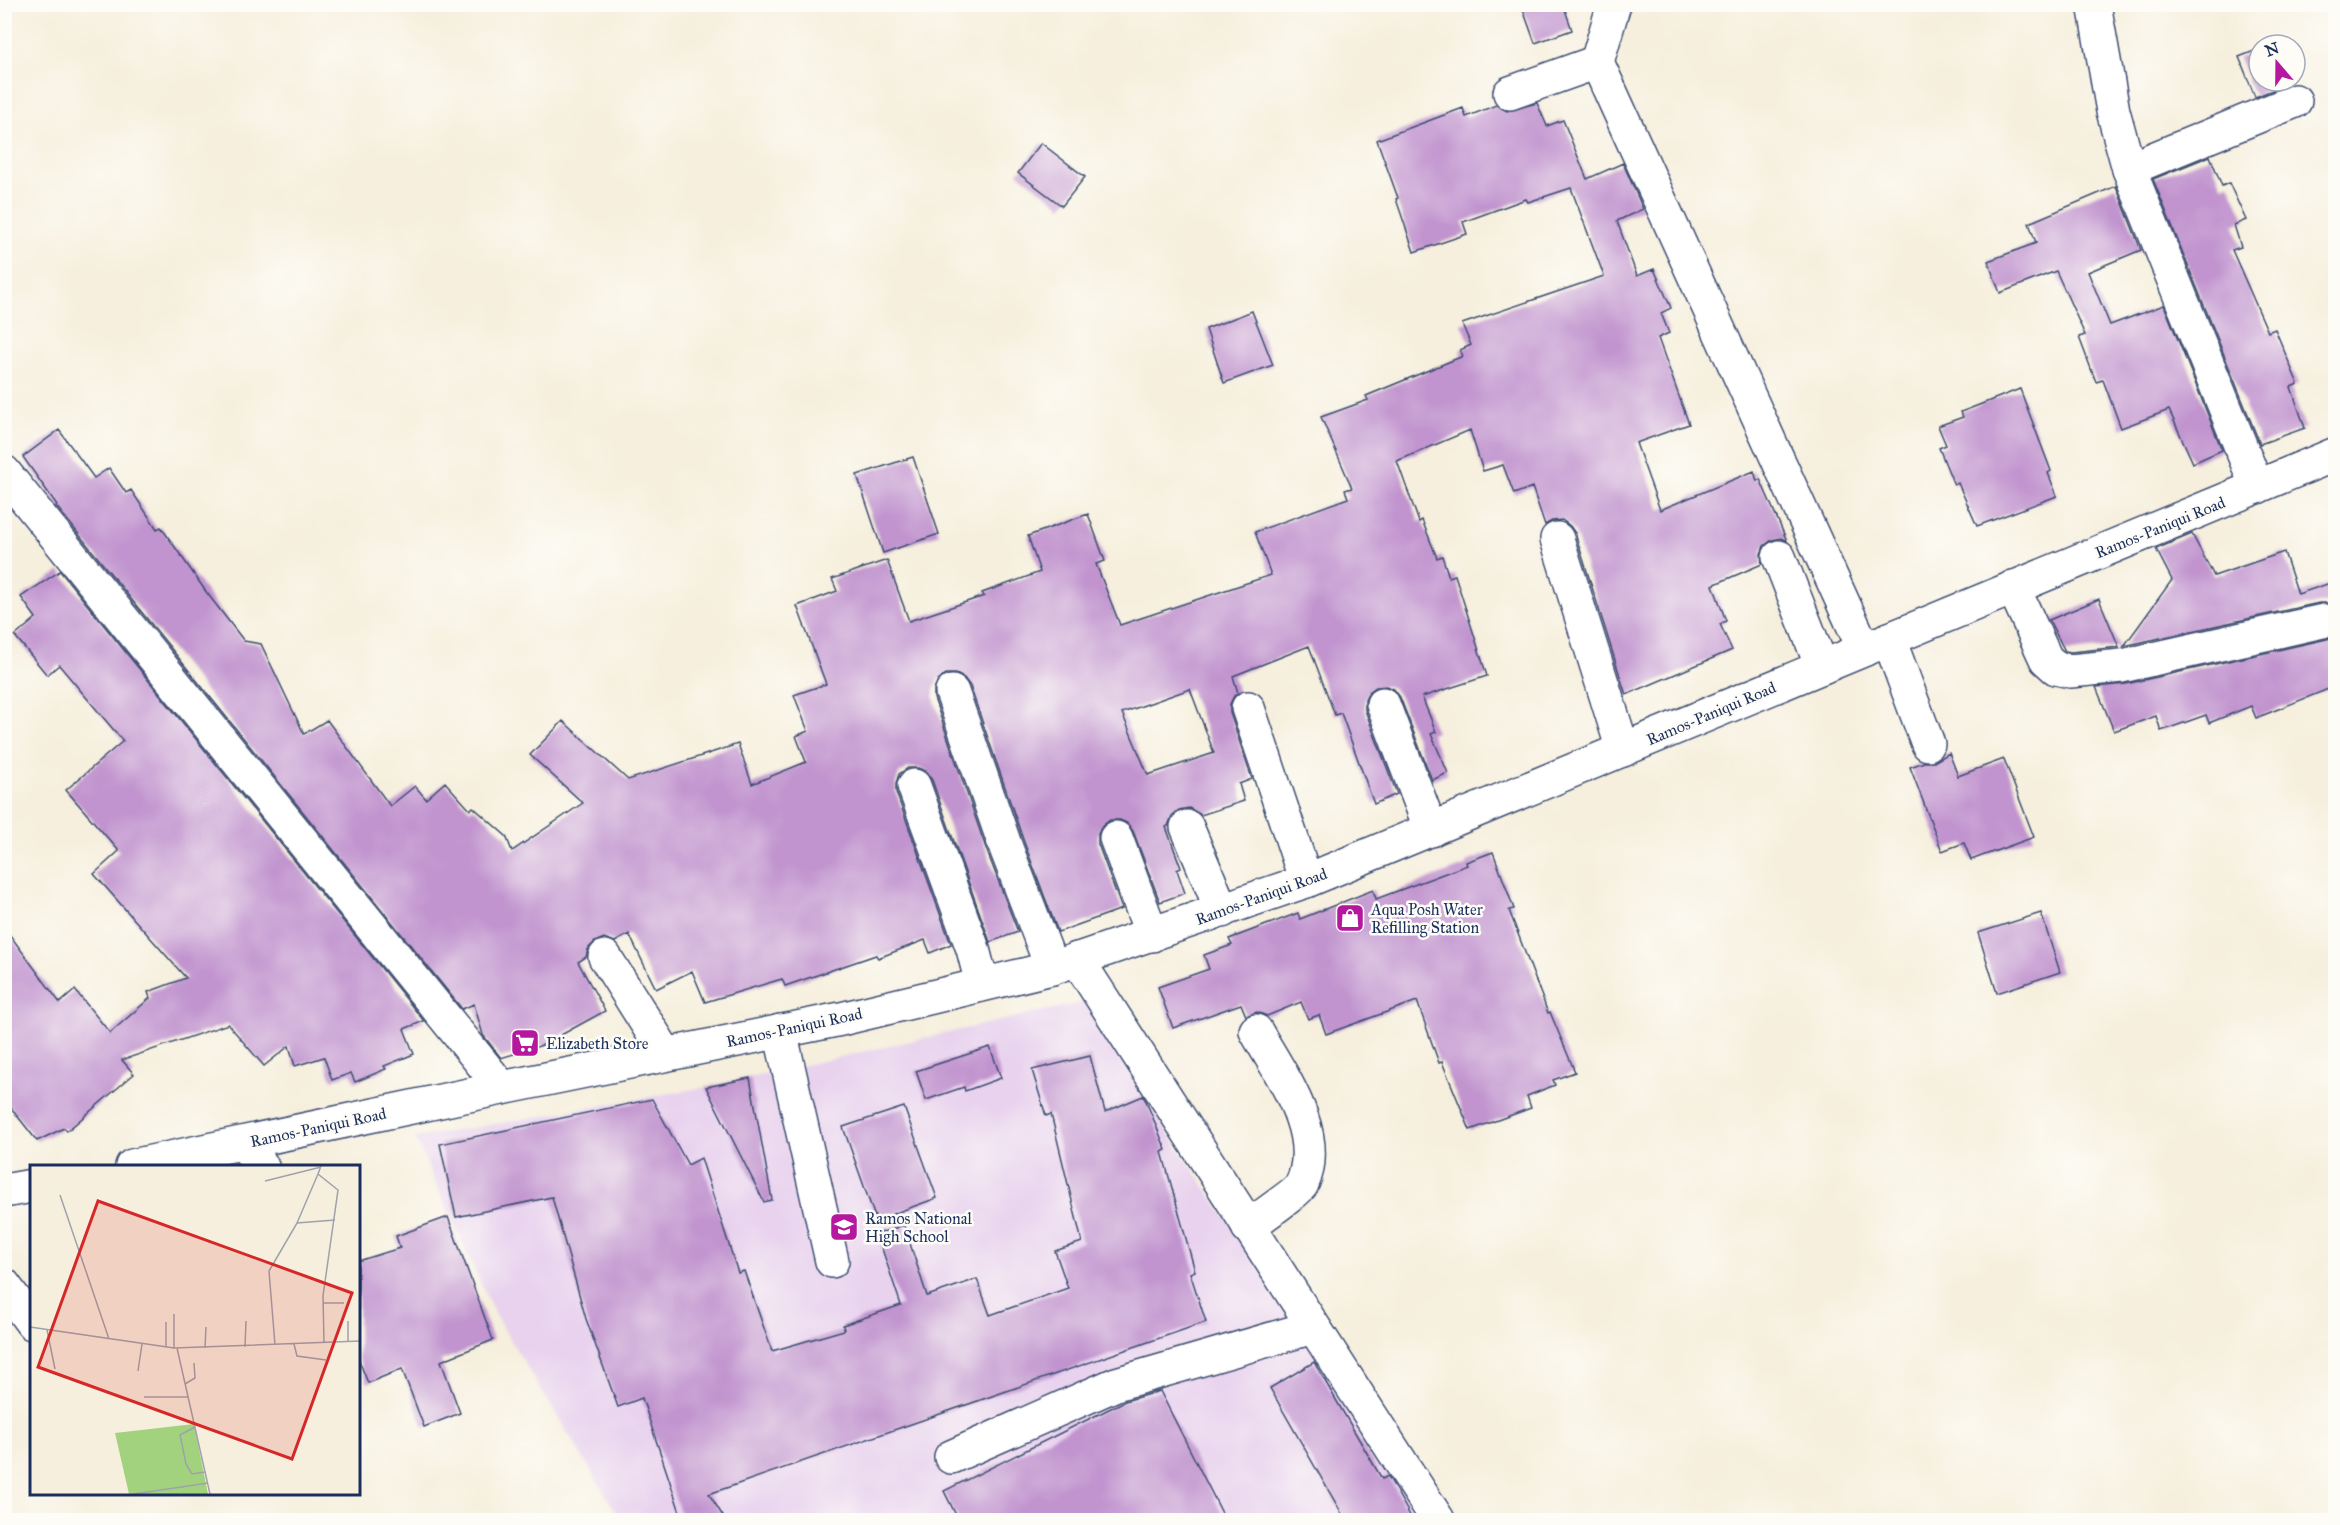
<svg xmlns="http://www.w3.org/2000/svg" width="2340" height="1525" font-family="'IM FELL Great Primer',serif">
  <rect width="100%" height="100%" fill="#fdfcf7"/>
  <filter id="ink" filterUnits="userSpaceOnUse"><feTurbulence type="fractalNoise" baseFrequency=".0167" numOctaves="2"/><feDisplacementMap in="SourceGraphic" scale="12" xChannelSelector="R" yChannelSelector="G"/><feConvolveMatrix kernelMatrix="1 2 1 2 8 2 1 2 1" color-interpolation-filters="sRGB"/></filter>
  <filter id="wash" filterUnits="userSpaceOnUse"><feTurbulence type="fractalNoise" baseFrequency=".008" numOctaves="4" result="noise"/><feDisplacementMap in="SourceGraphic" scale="24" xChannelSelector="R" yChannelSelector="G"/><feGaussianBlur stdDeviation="1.35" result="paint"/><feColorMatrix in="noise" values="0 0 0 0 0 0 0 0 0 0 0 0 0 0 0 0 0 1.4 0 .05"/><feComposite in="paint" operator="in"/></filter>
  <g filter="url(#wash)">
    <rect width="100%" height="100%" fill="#f6efdd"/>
    <polygon fill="#e8d2ee" points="1088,1001 1142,1083 1162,1124 1433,1520 621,1520 495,1315 415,1138 712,1086"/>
    <g id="blocks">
      <g fill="#c194cf" fill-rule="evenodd">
        <polygon points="1521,4 1563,4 1572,30 1535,43"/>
        <polygon points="2259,49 2259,81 2283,81 2283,86 2255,97 2239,57"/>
        <path d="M1537 103 1547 126 1563 120 1587 179 1623 163 1643 209 1617 221 1637 276 1654 269 1671 308 1661 313 1669 333 1658 338 1689 424 1636 443 1660 510 1754 471 1757 481 1760 479 1787 541 1781 538 1772 540 1764 546 1761 554 1762 564 1713 585 1726 621 1720 624 1732 650 1626 695 1575 533 1570 526 1562 520 1552 521 1545 525 1532 487 1514 494 1503 465 1483 471 1470 430 1397 461 1419 522 1422 520 1437 558 1442 556 1449 577 1455 575 1487 676 1422 697 1436 732 1431 734 1448 773 1432 780 1400 697 1394 689 1387 686 1376 687 1369 692 1365 700V710L1397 794 1374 804 1341 713 1335 715 1309 646 1233 676 1238 693 1234 696 1230 704V713L1252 779 1239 784 1244 801 1201 815 1189 808 1179 810 1172 816 1168 826 1166 827 1181 868 1177 870 1185 893 1160 902 1133 831 1127 823 1120 820H1110L1101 827 1098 834V844L1122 909 1058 932 1024 842 970 686 964 678 956 674H946L938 680 934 689V698L988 854 1018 932 990 942 932 780 926 771 918 768H908L899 774 896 783V792L951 944 930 953 925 940 878 958 876 955 785 986 782 979 705 1002 692 971 656 989 629 934 615 942 604 938 595 942 588 949 586 957 578 962 605 1011 561 1035 562 1039 501 1058 483 1035 474 1004 462 1009 56 506 57 505 23 457 59 430 94 478 109 468 126 493 131 490 157 529 161 527 207 593 244 641 261 644 304 734 327 720 390 806 415 786 426 799 445 782 470 810 473 807 506 836 512 851 583 803 530 755 563 721 628 780 738 744 752 784 806 762 796 736 808 731 794 695 826 684 797 606 837 591 832 579 887 560 909 621 984 596 982 593 1040 572 1028 536 1088 514 1105 561 1096 564 1120 625 1271 575 1255 532 1348 498 1345 490 1352 488 1321 417 1368 400 1366 396 1463 356 1460 350 1471 345 1462 324 1604 276 1571 188 1528 202 1526 199 1463 222 1467 234 1414 252 1396 199 1398 198 1377 140 1463 108 1466 117 1496 105 1507 111ZM1190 689 1214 753 1148 775 1122 713Z"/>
        <polygon points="1041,143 1085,177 1062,206 1018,173"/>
        <polygon points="2210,156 2222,186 2229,183 2246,220 2234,225 2241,247 2232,250 2268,332 2275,329 2298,384 2291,387 2305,428 2260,444 2153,179"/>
        <polygon points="2116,186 2141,250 2088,272 2110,325 2164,305 2222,450 2193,463 2169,410 2121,428 2103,380 2096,382 2079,337 2085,335 2056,271 2000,293 1988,261 2036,243 2029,223"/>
        <polygon points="1252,311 1273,365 1224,383 1206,329"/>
        <polygon points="2020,389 2051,471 2048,473 2057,496 1977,526 1958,483 1954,485 1939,448 1946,445 1938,426 1963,417 1961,412"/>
        <polygon points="913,457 939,534 883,553 857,475"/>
        <polygon points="2192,534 2214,576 2284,552 2298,594 2336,581 2336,607 2328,603 2319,603 2124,646 2172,580 2156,549"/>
        <polygon points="60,571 424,1021 404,1029 414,1054 384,1066 386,1069 355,1082 351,1073 332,1080 324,1057 295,1066 289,1046 264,1066 228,1024 122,1060 134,1074 67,1131 64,1128 37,1141 4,1099 4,927 60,1003 75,990 110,1033 150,998 148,992 186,978 94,874 119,851 66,790 123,741 59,665 47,675 15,636 36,618 21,597"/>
        <polygon points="2099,599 2119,647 2071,652 2065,651 2049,620"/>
        <polygon points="2336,635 2336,686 2256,718 2251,706 2209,723 2206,715 2161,731 2156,716 2114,731 2096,687 2126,684 2327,639"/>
        <polygon points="1949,753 1958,776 2004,759 2034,837 1971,860 1964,843 1942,851 1910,767 1924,762 1934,762"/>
        <polygon points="1493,852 1514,909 1509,910 1548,1013 1550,1012 1575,1072 1553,1080 1555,1085 1527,1096 1531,1108 1470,1130 1442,1062 1439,1063 1417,1001 1326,1034 1319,1015 1308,1019 1301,1002 1267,1016 1257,1012 1246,1016 1241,1004 1173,1028 1158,987 1209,969 1204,955 1232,945 1229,939 1298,913 1300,919 1373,890 1376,899 1467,865 1466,862"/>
        <polygon points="2041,913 2060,972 1997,993 1978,933"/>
        <polygon points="990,1047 1001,1078 965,1091 964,1087 926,1100 916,1071"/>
        <polygon points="1090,1056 1105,1112 1143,1096 1146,1101 1166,1150 1162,1152 1195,1271 1190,1273 1206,1322 709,1494 726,1521 683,1521 642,1398 618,1407 586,1319 552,1197 456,1217 440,1144 652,1099 688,1165 701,1158 738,1273 744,1271 772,1351 844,1330 843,1325 901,1305 877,1234 904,1225 927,1296 977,1279 990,1315 1068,1288 1055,1251 1082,1242 1051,1114 1046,1116 1032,1070"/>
        <polygon points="750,1078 772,1200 764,1202 706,1087"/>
        <polygon points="904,1107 937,1198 876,1220 843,1127"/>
        <polygon points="448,1217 493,1340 441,1361 460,1413 424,1427 402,1369 368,1383 358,1358 358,1261 400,1248 396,1236"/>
        <polygon points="1314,1362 1382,1479 1388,1476 1413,1521 1346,1521 1270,1388"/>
        <polygon points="1160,1391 1226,1521 959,1521 944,1491 1125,1401"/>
      </g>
    </g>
  </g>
  <g filter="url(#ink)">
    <use href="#blocks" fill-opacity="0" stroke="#3c4c71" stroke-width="1.5"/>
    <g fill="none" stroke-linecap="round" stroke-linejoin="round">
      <g stroke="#3c4c71" stroke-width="36">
        <g id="minor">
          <polyline points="1614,4 1597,62 1864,649"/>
          <polyline points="2094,4 2113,111 2129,169 2257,487"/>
          <polyline points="1510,93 1597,62"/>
          <polyline points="2129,169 2295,101"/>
          <polyline points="4,472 502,1088"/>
          <polyline points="1557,539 1623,750"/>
          <polyline points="1779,557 1822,667"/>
          <polyline points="2013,587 2046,659 2056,668 2070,671 2122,666 2323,621"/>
          <polyline points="1889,639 1928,744"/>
          <polyline points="952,692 1006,848 1052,968"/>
          <polyline points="1383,704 1431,830"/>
          <polyline points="1248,708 1306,881"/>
          <polyline points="914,786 973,949 982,984"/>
          <polyline points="1187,827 1222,911"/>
          <polyline points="1116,838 1152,935"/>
          <polyline points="605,957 666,1054"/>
          <polyline points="1077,959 1438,1520"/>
          <polyline points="780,1031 832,1261"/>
          <polyline points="243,1143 262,1166"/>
          <path d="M1248 1227C1258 1219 1298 1192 1302 1184 1325 1133 1280 1074 1256 1031"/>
          <polyline points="4,1285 32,1323"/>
          <polyline points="951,1457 1116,1384 1313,1327"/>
        </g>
      </g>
      <g stroke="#3c4c71" stroke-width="36">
        <g id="major">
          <polyline points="132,1166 502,1088 841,1019 1052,968 1306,881 2336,454"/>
          <polyline points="4,1191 32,1186"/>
        </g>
      </g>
      <use href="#minor" stroke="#fff" stroke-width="33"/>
      <use href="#major" stroke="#fff" stroke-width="33"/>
    </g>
  </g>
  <defs>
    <g id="shop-square" transform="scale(1.5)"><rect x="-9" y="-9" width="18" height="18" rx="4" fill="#b5179e" stroke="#fdfcf7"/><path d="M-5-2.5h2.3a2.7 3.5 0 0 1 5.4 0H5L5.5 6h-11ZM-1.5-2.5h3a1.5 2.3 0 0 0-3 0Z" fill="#fff"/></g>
    <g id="supermarket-square" transform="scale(1.5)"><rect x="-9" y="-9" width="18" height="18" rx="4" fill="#b5179e" stroke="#fdfcf7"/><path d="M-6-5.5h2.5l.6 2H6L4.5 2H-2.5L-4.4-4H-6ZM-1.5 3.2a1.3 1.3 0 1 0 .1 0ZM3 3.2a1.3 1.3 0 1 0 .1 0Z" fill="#fff"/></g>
    <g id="school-square" transform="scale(1.5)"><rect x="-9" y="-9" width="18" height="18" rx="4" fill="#b5179e" stroke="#fdfcf7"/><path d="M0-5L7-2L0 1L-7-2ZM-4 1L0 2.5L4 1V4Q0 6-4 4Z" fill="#fff"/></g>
  </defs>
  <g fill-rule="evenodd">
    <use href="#shop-square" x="1350" y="918"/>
    <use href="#supermarket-square" x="525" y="1043"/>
    <use href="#school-square" x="844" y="1227"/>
  </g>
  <g text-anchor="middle" stroke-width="5" stroke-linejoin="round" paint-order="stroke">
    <g font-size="16" fill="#1b2f5e" stroke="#fdfcf7">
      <text transform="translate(2160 527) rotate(-22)" y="6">Ramos-Paniqui Road</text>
      <text transform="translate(1711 713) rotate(-23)" y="6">Ramos-Paniqui Road</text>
      <text transform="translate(1261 896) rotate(-20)" y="6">Ramos-Paniqui Road</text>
      <text transform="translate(794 1027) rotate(-12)" y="6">Ramos-Paniqui Road</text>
      <text transform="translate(318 1127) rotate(-12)" y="6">Ramos-Paniqui Road</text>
    </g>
    <g font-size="16" fill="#1b2f5e" stroke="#fdfcf7" text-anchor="start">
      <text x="1371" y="915">Aqua Posh Water<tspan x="1371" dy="18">Refilling Station</tspan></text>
      <text x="546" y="1049">Elizabeth Store</text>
      <text x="865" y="1224">Ramos National<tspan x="865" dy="18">High School</tspan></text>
    </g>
  </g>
  <g transform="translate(30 1165)">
    <rect width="330" height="330" fill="#f6efdd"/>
    <path d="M164 259 178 329H99L85 268Z" fill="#a3d27f"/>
    <path fill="none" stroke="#9ea2aa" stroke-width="1.5" d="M291 1 288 9 308 25 293 131 294 178M235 16 291 2M30 30 79 174M267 58 288 9M293 138H314M144 149V183M318 156V177M0 162 144 183 330 176M17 165 25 204M264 179 267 191 296 195M245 180 239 106 267 58 305 55M136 182V157M215 182 216 156M147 183 180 329M175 183 176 162M108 206 112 179M155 219 165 213 164 198M114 232H158M165 262 150 270 156 299 162 309 175 307M104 329 178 318"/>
    <path fill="#d62828" fill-opacity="0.15" stroke="#d62828" stroke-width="3" d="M68 36 322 128 262 294 8 202Z"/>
    <rect width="330" height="330" fill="none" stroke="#1b2f5e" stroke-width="3"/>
  </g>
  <rect width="2340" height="1525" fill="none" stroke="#fdfcf7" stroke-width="24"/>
  <g transform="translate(2277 63) rotate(340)"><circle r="28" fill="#fdfcf7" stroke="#a3aaba" stroke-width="1.5"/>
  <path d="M0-4.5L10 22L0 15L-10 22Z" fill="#b5179e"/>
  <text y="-9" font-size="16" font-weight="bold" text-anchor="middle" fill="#1b2f5e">N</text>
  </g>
</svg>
